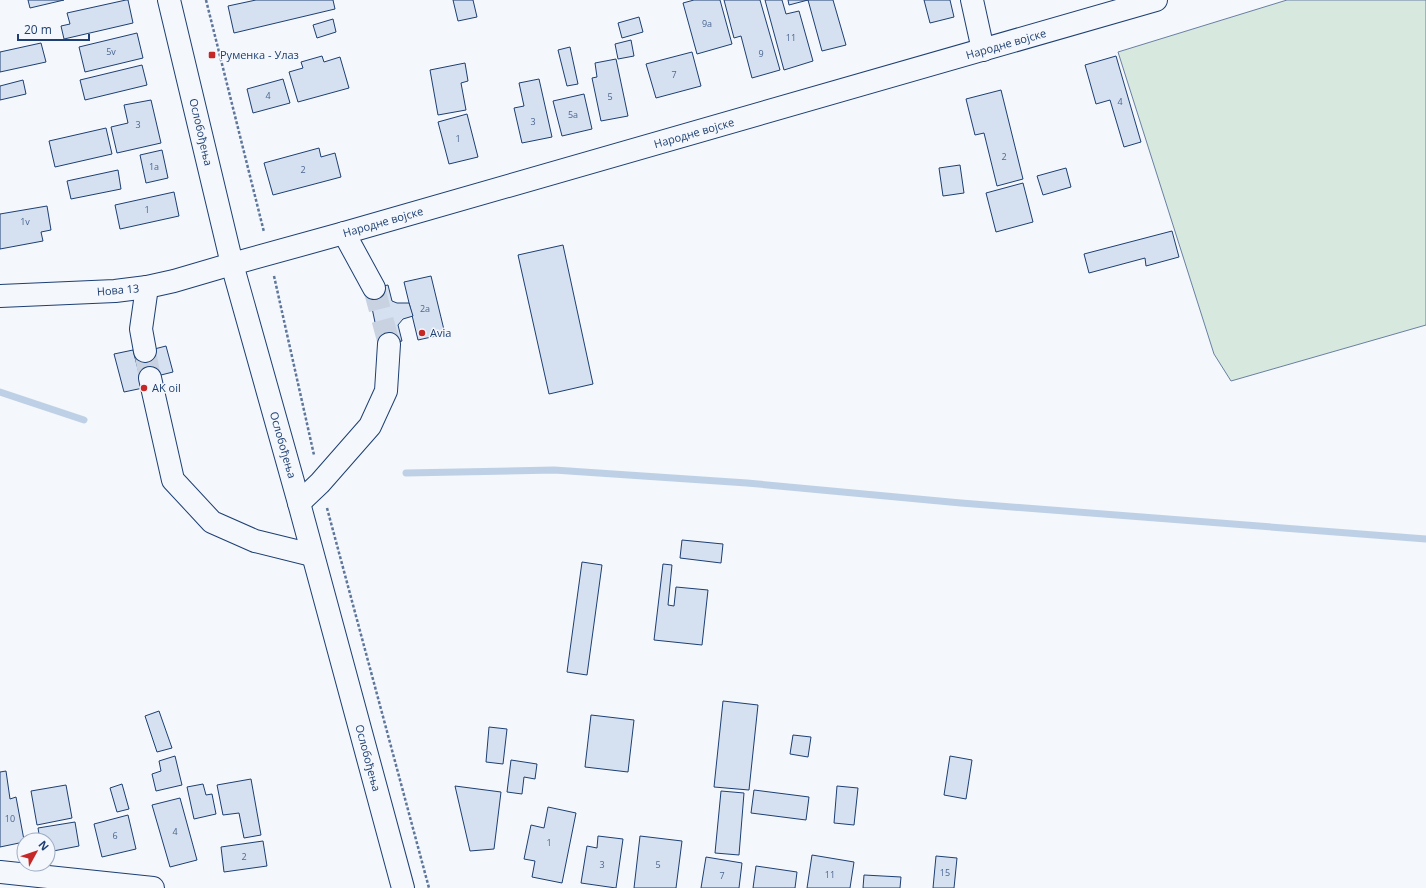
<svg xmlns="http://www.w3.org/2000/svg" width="1426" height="888" font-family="'Open Sans',sans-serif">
  <rect width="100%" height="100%" fill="#f4f7fb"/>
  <polygon fill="#d7e8df" stroke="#687fa3" points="1287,0 1426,0 1426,325 1231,381 1214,354 1118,52"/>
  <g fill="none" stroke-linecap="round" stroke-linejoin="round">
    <g stroke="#bed0e5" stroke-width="7">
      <polyline points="0,392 84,420"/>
      <polyline points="406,473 554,470 747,483 961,503 1426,539"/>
    </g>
  </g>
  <g fill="#d5e0f0" stroke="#1d3f73">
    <polygon points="28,0 64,0 30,8"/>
    <polygon points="126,0 128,0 133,23 64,39 61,26 70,24 67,13"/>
    <polygon points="256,0 333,0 335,9 234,33 228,6"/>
    <polygon points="453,0 473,0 477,17 458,21"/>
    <polygon points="694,0 720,0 732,44 697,54 683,3"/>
    <polygon points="724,0 760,0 780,70 752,78 741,36 734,38"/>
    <polygon points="765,0 782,0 786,14 799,11 813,61 784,70"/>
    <polygon points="788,0 808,0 789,5"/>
    <polygon points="808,0 833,0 846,45 822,51"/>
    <polygon points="924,0 950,0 954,17 930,23"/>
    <polygon points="639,17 643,32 622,38 618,23"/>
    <polygon points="333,19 336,32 317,38 313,25"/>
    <polygon points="137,33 143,58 85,72 79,47"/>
    <polygon points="631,40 634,56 618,59 615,44"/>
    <polygon points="41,43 46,62 0,72 0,52"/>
    <polygon points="570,47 578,84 567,86 558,50"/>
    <polygon points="692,52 701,86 656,98 646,64"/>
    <polygon points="322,56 324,62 340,57 349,88 298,102 289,72 303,68 301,62"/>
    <polygon points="1116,56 1141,142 1124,147 1110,100 1096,104 1085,65"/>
    <polygon points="616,59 628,116 601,121 592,78 597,77 595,63"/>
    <polygon points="465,63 468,81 461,83 466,110 438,115 430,70"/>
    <polygon points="142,65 147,85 85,100 80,80"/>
    <polygon points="283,79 290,103 253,113 247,89"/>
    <polygon points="539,79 552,137 522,143 514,108 524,106 519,83"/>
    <polygon points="23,80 26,94 0,100 0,86"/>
    <polygon points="1001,90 1023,179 997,186 984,133 975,135 966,99"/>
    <polygon points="584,94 592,129 562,136 553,101"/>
    <polygon points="151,100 161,143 117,153 111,127 128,123 124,105"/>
    <polygon points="467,114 478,157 449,164 438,122"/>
    <polygon points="106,128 112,154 55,167 49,141"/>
    <polygon points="319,148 321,157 335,153 341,177 273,195 264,163"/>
    <polygon points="162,150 168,178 146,183 140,155"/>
    <polygon points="960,165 964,193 943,196 939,168"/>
    <polygon points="1066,168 1071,187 1043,195 1037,176"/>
    <polygon points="118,170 121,189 71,199 67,181"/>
    <polygon points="1023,183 1033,222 996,232 986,193"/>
    <polygon points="174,192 179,216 120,229 115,205"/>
    <polygon points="47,206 51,230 41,232 43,241 0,249 0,214"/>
    <polygon points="1172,231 1179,257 1146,266 1145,258 1089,273 1084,254"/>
    <polygon points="563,245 593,384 549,394 518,255"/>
    <polygon points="431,276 445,334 418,340 404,282"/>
    <polygon points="388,285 392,301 397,303 409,303 413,316 403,319 398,325 402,341 380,346 368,289"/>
    <polygon points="166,346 173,372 141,380 135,354"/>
    <polygon points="133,350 143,388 124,392 114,354"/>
    <polygon points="682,540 723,544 721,563 680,558"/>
    <polygon points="582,562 602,565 587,675 567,672"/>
    <polygon points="663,564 672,565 668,605 674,606 676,587 708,590 702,645 654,640"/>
    <polygon points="723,701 758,705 749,790 714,787"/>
    <polygon points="159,711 172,748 157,752 145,716"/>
    <polygon points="591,715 634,720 628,772 585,767"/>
    <polygon points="489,727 507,729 503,764 486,762"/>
    <polygon points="793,735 811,737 808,757 790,754"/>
    <polygon points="175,756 182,785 156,791 152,774 161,771 159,761"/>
    <polygon points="950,756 972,760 966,799 944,795"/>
    <polygon points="511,760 537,764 535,779 524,777 522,794 507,792"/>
    <polygon points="6,771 10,799 16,797 24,840 24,842 0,847 0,772"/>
    <polygon points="251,779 261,835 244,838 239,813 223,815 217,785"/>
    <polygon points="122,784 129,809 117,812 110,788"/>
    <polygon points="203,784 206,795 212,794 216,814 194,819 187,787"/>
    <polygon points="66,785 72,818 37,825 31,791"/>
    <polygon points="455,786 501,792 494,849 470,851"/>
    <polygon points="837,786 858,788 854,825 834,823"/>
    <polygon points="754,790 809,797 806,820 751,813"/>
    <polygon points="721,791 744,793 739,855 715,853"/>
    <polygon points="180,798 197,860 170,867 152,805"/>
    <polygon points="548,807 576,813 562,883 532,877 535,861 524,859 531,825 544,828"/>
    <polygon points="128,815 136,849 102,857 94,824"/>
    <polygon points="75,822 79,846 48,852 48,840 40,840 38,828"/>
    <polygon points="598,836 623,839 616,888 581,883 587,846 597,848"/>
    <polygon points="640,836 682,841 676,888 634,888"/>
    <polygon points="263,841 267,866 224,872 221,847"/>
    <polygon points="812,855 854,862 850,888 807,888"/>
    <polygon points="936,856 957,858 954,888 933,888"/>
    <polygon points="706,857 742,863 739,888 701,888"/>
    <polygon points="756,866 797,872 795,888 753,888"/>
    <polygon points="864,875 901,877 900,888 863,888"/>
  </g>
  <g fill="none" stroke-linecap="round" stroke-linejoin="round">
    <g stroke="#c9d2e0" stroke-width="22" stroke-dasharray="22 11" stroke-linecap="butt">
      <polyline points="374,288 389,344"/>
      <polyline points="145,351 150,378"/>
    </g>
    <g stroke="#1d3f73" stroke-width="24">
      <g id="minor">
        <polyline points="972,0 983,50"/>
        <polyline points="344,233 374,288"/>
        <polyline points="0,296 115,291 147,287 174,281 232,264 344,233 1156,0"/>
        <polyline points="145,351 141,329 147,287"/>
        <polyline points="150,378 173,480 212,522 255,541 312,555"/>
        <polyline points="299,503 320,483 370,426 386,391 389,344"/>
        <polyline points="0,872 153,888"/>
      </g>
    </g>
    <g stroke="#1d3f73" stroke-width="24">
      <polyline id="major" points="169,0 232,264 299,503 403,888"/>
    </g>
    <g stroke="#5e769c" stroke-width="2.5" stroke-dasharray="3 2" stroke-linecap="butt">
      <polyline points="206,0 264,232"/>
      <polyline points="274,276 314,455"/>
      <polyline points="327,508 429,888"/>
    </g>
    <use href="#minor" stroke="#f4f7fb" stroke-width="22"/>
    <use href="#major" stroke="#f4f7fb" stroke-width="22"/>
  </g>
  <g fill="#c62828" stroke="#f4f7fb" stroke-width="1.5">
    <rect x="208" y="51" width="8" height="8" rx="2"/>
    <circle cx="422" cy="333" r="4"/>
    <circle cx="144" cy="388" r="4"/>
  </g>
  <g text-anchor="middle" stroke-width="3" stroke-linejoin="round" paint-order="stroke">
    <g font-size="9" fill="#4b6792">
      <text x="707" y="27">9a</text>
      <text x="791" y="41">11</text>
      <text x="111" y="55">5v</text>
      <text x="761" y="57">9</text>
      <text x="674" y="78">7</text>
      <text x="268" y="99">4</text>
      <text x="610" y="100">5</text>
      <text x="1120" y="105">4</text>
      <text x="573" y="118">5a</text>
      <text x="533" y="125">3</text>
      <text x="138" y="128">3</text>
      <text x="458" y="142">1</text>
      <text x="1004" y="160">2</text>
      <text x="154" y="170">1a</text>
      <text x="303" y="173">2</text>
      <text x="147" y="213">1</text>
      <text x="25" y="225">1v</text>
      <text x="425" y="312">2a</text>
      <text x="10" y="822">10</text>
      <text x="175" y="835">4</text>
      <text x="115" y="839">6</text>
      <text x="549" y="846">1</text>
      <text x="244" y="860">2</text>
      <text x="602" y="868">3</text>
      <text x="658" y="868">5</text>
      <text x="945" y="876">15</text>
      <text x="830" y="878">11</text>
      <text x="722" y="879">7</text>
    </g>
    <g font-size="11" fill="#1d3f73" stroke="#f4f7fb">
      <text transform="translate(1006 44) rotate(-16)" y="4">Народне војске</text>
      <text transform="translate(201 132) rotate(77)" y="4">Ослобођења</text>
      <text transform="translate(694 133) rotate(-16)" y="4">Народне војске</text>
      <text transform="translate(383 222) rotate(-16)" y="4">Народне војске</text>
      <text transform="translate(118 290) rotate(-5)" y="4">Нова 13</text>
      <text transform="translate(283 445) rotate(74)" y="4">Ослобођења</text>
      <text transform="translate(368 758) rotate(75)" y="4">Ослобођења</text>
    </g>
    <g font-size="11" fill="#1d3f73" stroke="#f4f7fb" text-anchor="start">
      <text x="220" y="59">Руменка - Улаз</text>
      <text x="430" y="337">Avia</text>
      <text x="152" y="392">AK oil</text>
    </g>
  </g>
  <g transform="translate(36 852) rotate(50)"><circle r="19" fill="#f4f7fb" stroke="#9eadc5"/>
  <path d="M0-3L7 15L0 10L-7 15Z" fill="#c62828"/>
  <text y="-6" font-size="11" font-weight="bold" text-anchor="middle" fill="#1d3f73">N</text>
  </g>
  <path d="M18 34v6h71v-6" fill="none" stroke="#1d3f73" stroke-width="2"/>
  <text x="24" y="34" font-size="12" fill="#1d3f73" stroke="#f4f7fb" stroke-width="3" paint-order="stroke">20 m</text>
</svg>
